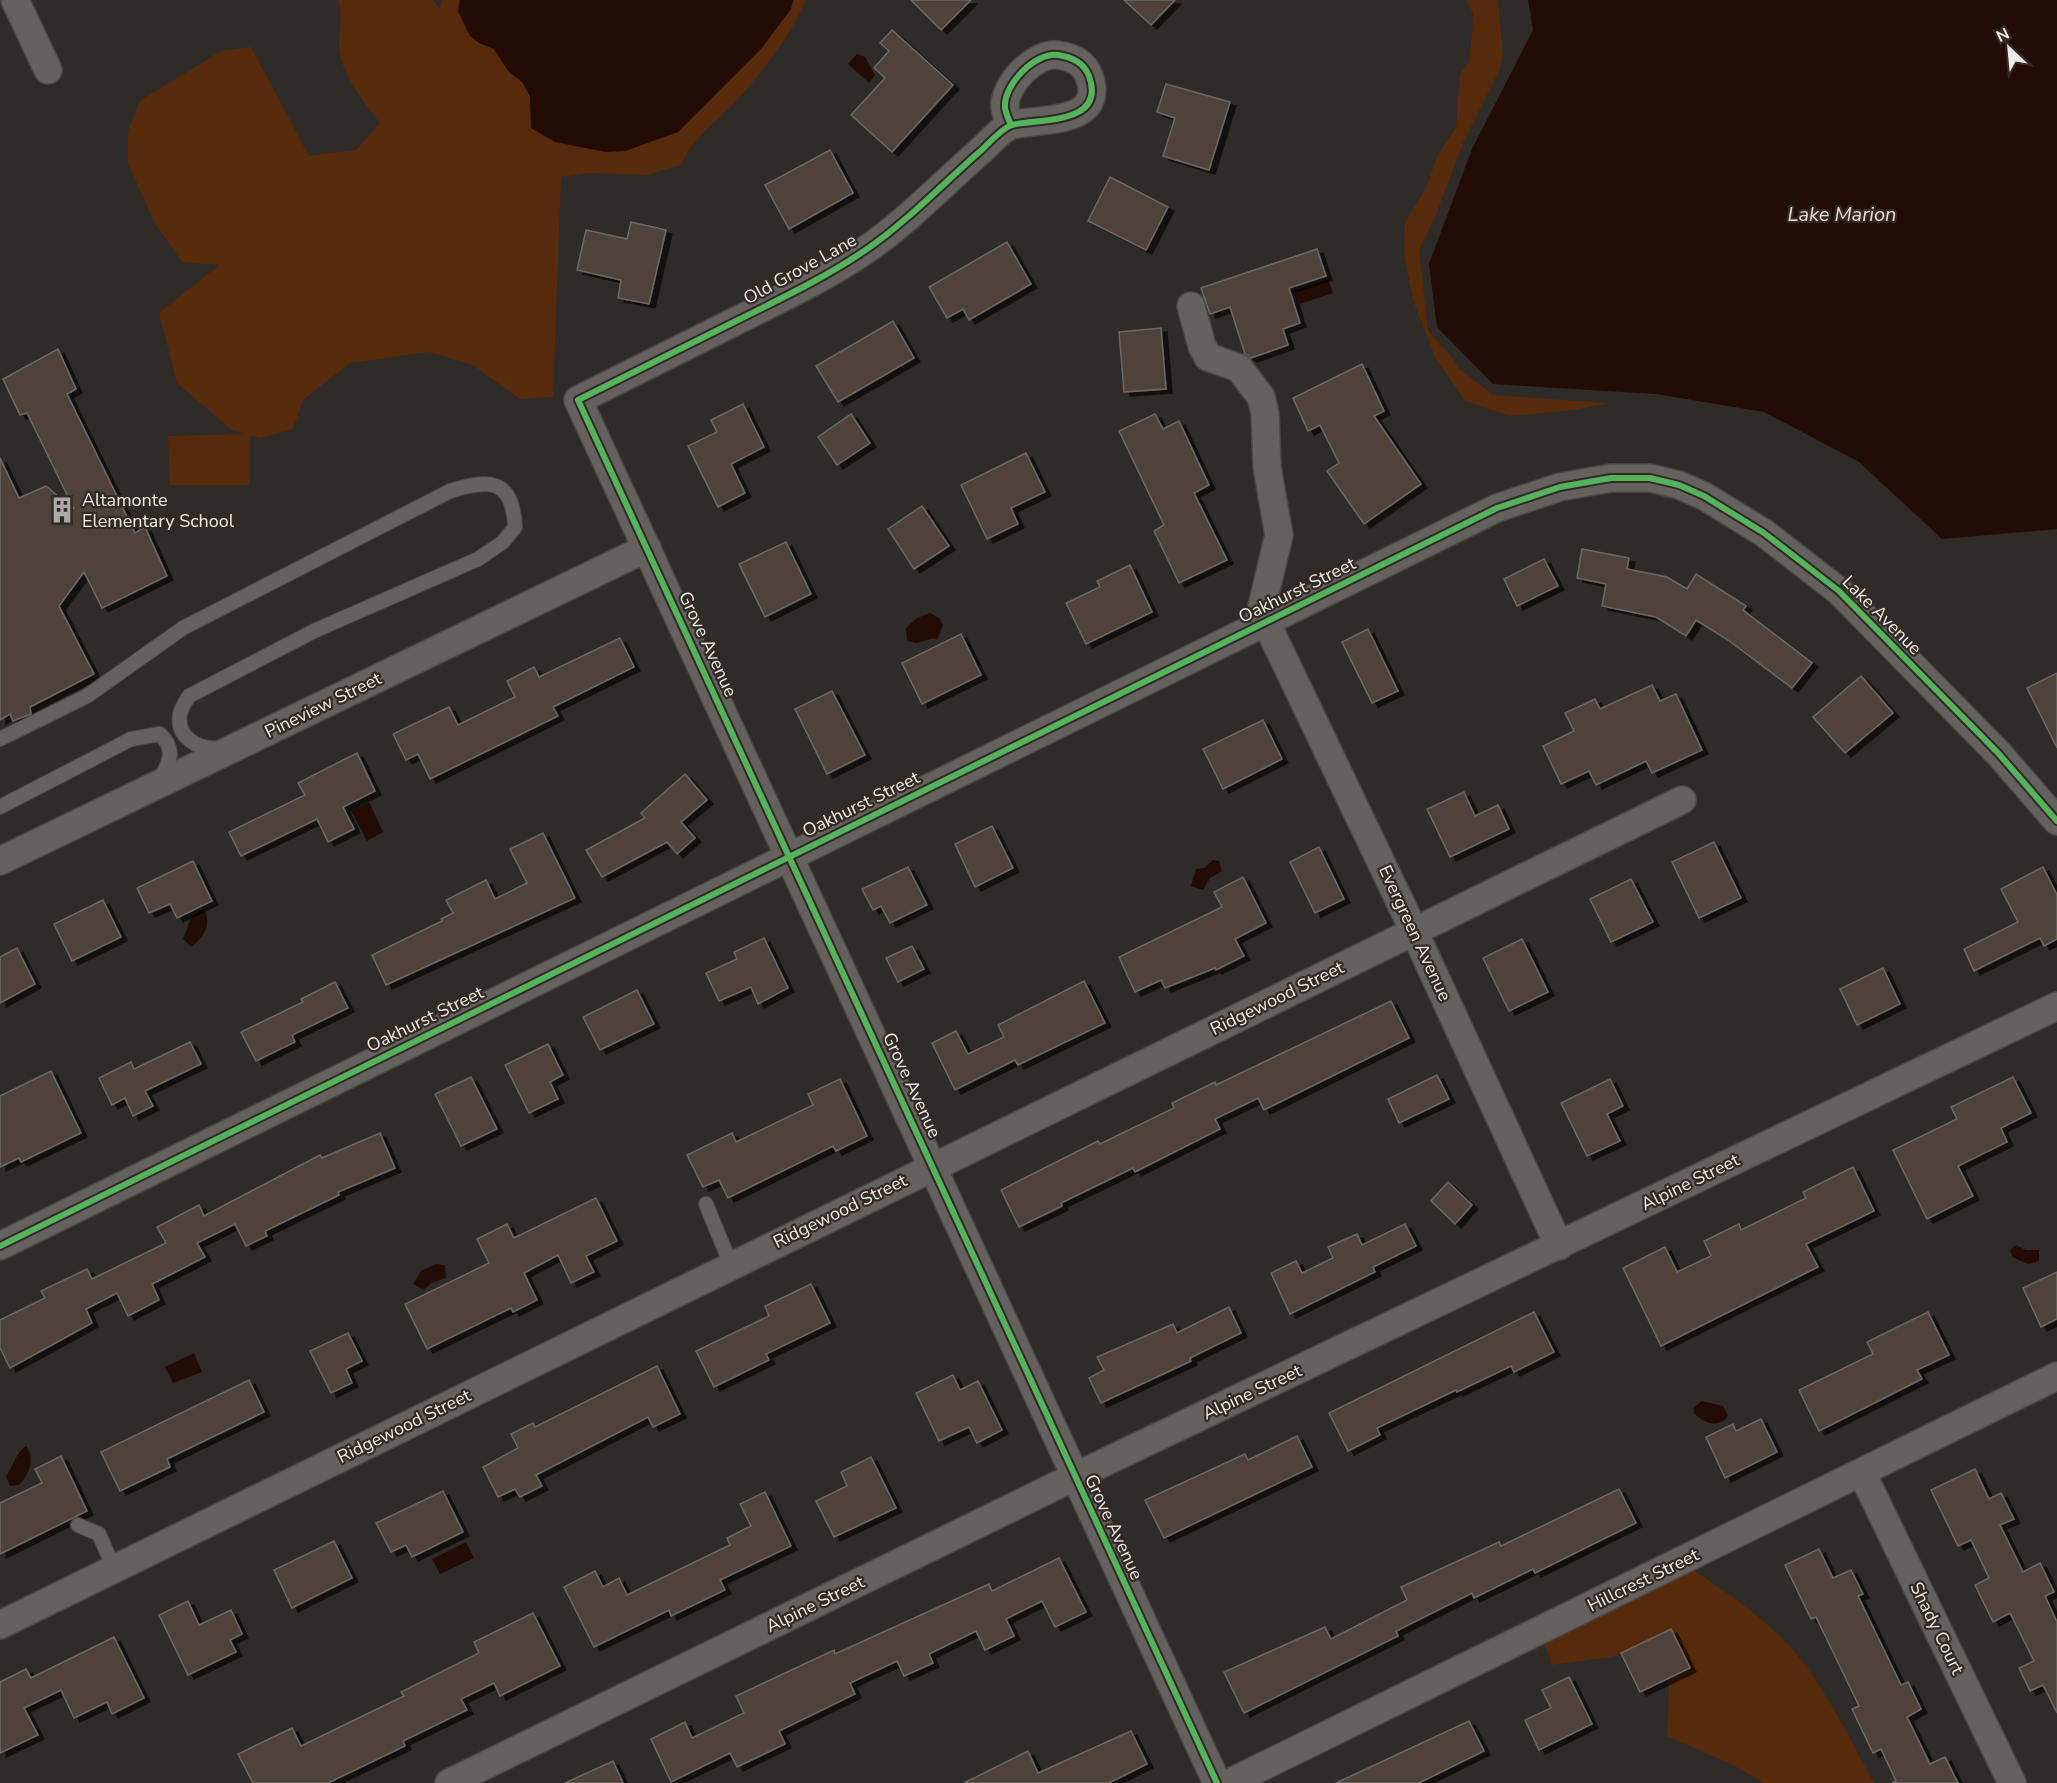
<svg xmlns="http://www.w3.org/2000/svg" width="2057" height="1783" font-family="'Nunito Sans',sans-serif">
  <defs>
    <filter id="shadow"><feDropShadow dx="6" dy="4" stdDeviation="0" flood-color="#0009"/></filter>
  </defs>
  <rect width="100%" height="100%" fill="#2f2b28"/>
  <g fill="#572a0b">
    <path d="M338 0H433L440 9 442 0H460L458 11 479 43 494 49 509 72 522 82 530 96 529 110 587 147 606 152 694 115 709 102 791 9 793 0H806C793 32 759 77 735 102 716 123 692 138 681 165L647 175 590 173 561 177 553 397 520 399 473 365 429 352 350 363 303 400 293 429 260 438 250 435V485H170L168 436 245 434 232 430 177 383 159 313 219 265 182 262 154 222 128 163V131L140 101 221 51 251 47 309 156 356 150 380 123C363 101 341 75 339 46 338 31 344 15 338 0Z"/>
    <polygon points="1466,0 1498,0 1503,55 1500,69 1463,143 1435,217 1419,250 1428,331 1451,356 1458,368 1493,395 1609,403 1574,410 1510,416 1465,401 1435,357 1413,300 1404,253 1405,222 1426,188 1438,154 1456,128 1460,74 1469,62 1472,35 1473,13"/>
    <path d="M1693 1570C1725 1591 1757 1613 1784 1640 1820 1677 1849 1737 1874 1783H1764L1735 1766 1667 1736 1669 1687 1658 1644 1612 1657 1552 1665 1544 1643Z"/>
  </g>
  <g fill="#220c04">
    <polygon points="460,0 793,0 791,9 761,49 678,132 625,151 606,152 555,142 531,128 530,96 522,82 509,72 494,49 479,43 470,36 458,11"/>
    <polygon points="1528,0 2057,0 2057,529 1942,539 1859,462 1764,412 1656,394 1493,384 1437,327 1429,264 1472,149 1533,30"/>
    <polygon points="857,54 865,57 875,75 869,83 848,64"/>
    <polygon points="1328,279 1333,293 1300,304 1295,291"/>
    <polygon points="930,613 939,618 943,625 937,640 934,638 917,643 907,641 906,628 917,618"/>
    <polygon points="369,802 383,832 367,841 351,811"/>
    <polygon points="1213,860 1219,861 1222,871 1210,878 1203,890 1191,886 1196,869 1204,868"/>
    <path d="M204 909C212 925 204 937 191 947L183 939 192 916Z"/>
    <polygon points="2016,1245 2026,1250 2039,1250 2039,1261 2028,1264 2012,1257 2010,1250"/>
    <polygon points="436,1264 445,1265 446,1278 431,1283 424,1290 413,1284 421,1271"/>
    <polygon points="194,1353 202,1372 173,1383 165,1367"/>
    <path d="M1702 1401 1723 1406 1728 1416C1719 1429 1703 1423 1694 1413V1407Z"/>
    <path d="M26 1446C36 1458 29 1475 19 1485L10 1486 6 1476C13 1467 16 1452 26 1446Z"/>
    <polygon points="466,1542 474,1558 440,1574 432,1559"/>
  </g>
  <g fill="#50433b" stroke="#6c6866" stroke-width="1.5" filter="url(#shadow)">
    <polygon points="911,0 971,0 941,30"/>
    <polygon points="1124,0 1175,0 1151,25"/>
    <polygon points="892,30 953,85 892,152 851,115 885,78 874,68 889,51 880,43"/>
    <polygon points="1166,84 1230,102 1209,170 1163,156 1175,118 1157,112"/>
    <polygon points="830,150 853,193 789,229 765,185"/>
    <polygon points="1110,177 1168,207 1146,250 1088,221"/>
    <polygon points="631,222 666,230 649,304 618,298 621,280 577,270 586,230 627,239"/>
    <polygon points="1007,242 1031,284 969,320 963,309 947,318 929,287"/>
    <polygon points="1317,249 1326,276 1289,288 1300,323 1283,329 1288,345 1251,358 1245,354 1230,307 1210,314 1201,288"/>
    <polygon points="893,321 914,358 838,402 816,366"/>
    <polygon points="1161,328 1166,389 1124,392 1119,332"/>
    <polygon points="58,349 76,389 67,394 135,533 145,527 167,576 102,608 84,572 59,606 94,674 30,707 31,714 13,721 10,714 0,720 0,458 19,498 46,486 74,509 27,413 20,415 3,379"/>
    <polygon points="1362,364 1384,411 1374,416 1421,484 1364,524 1327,471 1339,463 1320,425 1308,431 1293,398"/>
    <polygon points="743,404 764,447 731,464 745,493 718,507 688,446 717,432 711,420"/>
    <polygon points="851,414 870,443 837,465 818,437"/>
    <polygon points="1155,414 1163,429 1179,421 1209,485 1194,493 1227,560 1179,583 1154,531 1164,525 1119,431"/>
    <polygon points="1026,453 1045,492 1011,508 1018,524 987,539 961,485"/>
    <polygon points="922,506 949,546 914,569 888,529"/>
    <polygon points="786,542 811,594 765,617 739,564"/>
    <polygon points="1582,549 1629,558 1627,569 1667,577 1687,589 1696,574 1746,606 1743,610 1812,663 1792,688 1728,640 1696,620 1686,636 1656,617 1602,606 1606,584 1577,578"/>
    <polygon points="1544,559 1558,586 1517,606 1504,579"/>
    <polygon points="1130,565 1152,612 1086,644 1066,603 1100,587 1097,581"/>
    <polygon points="1368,629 1398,691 1372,703 1342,642"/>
    <polygon points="961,634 981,675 922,704 902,663"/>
    <polygon points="620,638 634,667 553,707 558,716 430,779 418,754 406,760 393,734 449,707 458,725 515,697 507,681 534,667 539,677"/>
    <polygon points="2057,673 2057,748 2027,688"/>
    <polygon points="1861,676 1893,713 1845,753 1813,717"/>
    <polygon points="1652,685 1660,701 1676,694 1702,750 1652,773 1646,761 1596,785 1589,771 1561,784 1543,746 1574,731 1565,713 1595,699 1600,709"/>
    <polygon points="832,691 865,755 827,774 795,709"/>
    <polygon points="1263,720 1282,759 1223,789 1203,749"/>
    <polygon points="357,753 375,791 343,807 354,829 328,842 317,819 241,856 229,832 305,795 298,783"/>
    <polygon points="685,774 707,800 681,822 695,838 677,854 667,842 602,877 586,850 645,818 641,813"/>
    <polygon points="1464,792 1475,816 1498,805 1509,829 1450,857 1427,809"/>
    <polygon points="992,826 1013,868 975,887 955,844"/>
    <polygon points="543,833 575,898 386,985 372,955 442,921 441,919 453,913 446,900 486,880 495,899 527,883 510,849"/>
    <polygon points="1714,842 1741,898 1699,918 1672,862"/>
    <polygon points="1319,847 1344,899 1315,913 1290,862"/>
    <polygon points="193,861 212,901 177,918 170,904 149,913 137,888"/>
    <polygon points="908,867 927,905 890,923 881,906 873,910 862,889"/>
    <polygon points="2043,867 2057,895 2057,939 2044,946 2040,938 1974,971 1964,949 2018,922 2001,889"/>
    <polygon points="1243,877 1266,923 1235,939 1244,956 1216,970 1215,968 1165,988 1161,980 1135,992 1119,957 1222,907 1214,892"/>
    <polygon points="1631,879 1653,922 1611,942 1590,899"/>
    <polygon points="103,900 121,937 72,961 54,924"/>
    <polygon points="764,938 788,988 758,1004 751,987 719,1001 706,973 737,959 734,952"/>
    <polygon points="1522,939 1548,992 1509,1011 1483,958"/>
    <polygon points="912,946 924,969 898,982 886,958"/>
    <polygon points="17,948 35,984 0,1003 0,957"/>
    <polygon points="1883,968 1900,1004 1857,1025 1840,989"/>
    <polygon points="1084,981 1105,1023 1018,1065 1015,1060 955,1090 932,1043 956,1031 968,1054 1004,1037 998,1025"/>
    <polygon points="335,982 348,1008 292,1035 295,1042 256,1061 241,1032 303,1002 301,999"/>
    <polygon points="637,990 654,1024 600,1050 583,1017"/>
    <polygon points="1391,1001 1409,1038 1264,1110 1258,1098 1215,1119 1220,1129 1135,1172 1133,1168 1061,1203 1062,1206 1019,1227 1001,1190 1098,1141 1100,1144 1174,1108 1172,1103 1215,1082 1216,1085"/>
    <polygon points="190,1042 201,1064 145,1091 153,1106 133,1116 125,1098 112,1105 99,1078 131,1062 134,1069"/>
    <polygon points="548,1044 563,1075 550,1082 558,1099 529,1113 505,1065"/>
    <polygon points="51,1071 81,1133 21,1162 19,1158 0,1167 0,1096"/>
    <polygon points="1437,1075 1449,1099 1399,1123 1388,1099"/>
    <polygon points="471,1077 497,1129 461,1146 435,1094"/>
    <polygon points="2013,1077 2031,1113 2001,1128 2007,1142 1958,1166 1973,1196 1927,1219 1893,1150 1957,1119 1951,1107"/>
    <polygon points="840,1079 867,1136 836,1151 833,1146 728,1198 719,1180 703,1187 687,1155 732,1133 736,1142 813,1105 808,1094"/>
    <polygon points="1610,1079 1623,1106 1607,1114 1620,1141 1587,1156 1561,1103"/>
    <polygon points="380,1133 395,1168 338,1192 339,1195 265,1231 267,1236 246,1246 235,1224 197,1243 205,1257 152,1284 159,1300 128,1316 117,1293 86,1309 92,1323 10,1368 0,1348 0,1320 45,1298 41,1291 87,1269 92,1279 166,1243 157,1227 199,1205 204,1216 320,1155 322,1158"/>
    <polygon points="1853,1167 1874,1211 1806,1244 1818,1267 1661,1346 1623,1268 1665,1247 1677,1272 1711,1256 1704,1241 1739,1224 1741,1230 1806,1198 1803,1192"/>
    <polygon points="1448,1182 1472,1205 1455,1224 1431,1201"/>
    <polygon points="596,1198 617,1241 586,1256 594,1272 571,1283 558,1255 524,1273 537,1300 513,1312 511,1308 427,1349 405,1304 489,1263 477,1239 507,1224 514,1238"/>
    <polygon points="1405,1224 1416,1246 1373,1267 1375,1272 1290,1314 1271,1273 1296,1261 1302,1273 1333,1258 1328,1247 1357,1234 1362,1245"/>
    <polygon points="2057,1272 2057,1319 2041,1327 2023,1288"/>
    <polygon points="811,1284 830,1323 766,1354 769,1360 714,1387 696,1351 769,1316 765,1306"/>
    <polygon points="1229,1307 1241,1333 1190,1358 1191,1361 1101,1403 1089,1378 1104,1370 1097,1357 1173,1324 1177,1333"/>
    <polygon points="1534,1312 1554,1352 1514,1372 1511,1366 1457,1392 1456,1390 1377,1428 1380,1435 1348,1451 1329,1413"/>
    <polygon points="1928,1312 1949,1355 1917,1370 1922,1379 1819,1431 1799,1390 1873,1354 1867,1342"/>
    <polygon points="348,1333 362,1361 346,1369 352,1383 331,1393 310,1351"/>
    <polygon points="657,1366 680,1414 653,1427 648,1417 536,1475 542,1486 520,1497 515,1489 498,1497 483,1467 518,1448 511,1434 533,1423 535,1427"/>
    <polygon points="953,1375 960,1390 978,1381 1002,1430 977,1443 969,1427 939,1441 916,1393"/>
    <polygon points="249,1380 264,1412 167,1459 170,1467 120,1491 101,1452"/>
    <polygon points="1761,1419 1777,1452 1725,1478 1706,1437 1733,1424 1736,1431"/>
    <polygon points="1297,1436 1312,1467 1164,1538 1145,1500 1245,1454 1248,1460"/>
    <polygon points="61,1456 87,1511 0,1554 0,1503 42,1483 35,1469"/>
    <polygon points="871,1457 896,1508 834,1537 816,1501 847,1486 841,1472"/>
    <polygon points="1975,1469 1989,1499 2001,1493 2014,1519 2000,1525 2023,1572 2040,1563 2054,1592 2045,1596 2057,1622 2057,1713 2043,1685 2030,1691 2019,1668 2034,1661 2010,1613 1993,1622 1975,1585 1989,1578 1971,1540 1958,1546 1931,1490"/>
    <polygon points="1619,1489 1636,1523 1535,1573 1533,1569 1474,1598 1472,1593 1396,1631 1398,1636 1244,1713 1224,1672 1325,1627 1331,1639 1407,1600 1401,1587 1499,1542 1501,1546"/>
    <polygon points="443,1491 463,1532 412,1557 406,1545 391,1552 376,1523"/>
    <polygon points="765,1492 791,1546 720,1580 725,1590 671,1616 669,1610 594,1647 564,1587 595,1571 603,1587 619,1578 627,1595 730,1545 727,1538 751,1526 740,1504"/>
    <polygon points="334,1541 352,1578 292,1608 274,1570"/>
    <polygon points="1819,1549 1833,1578 1851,1570 1863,1594 1858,1596 1901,1685 1908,1682 1921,1709 1907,1717 1930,1764 1945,1757 1958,1783 1892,1783 1896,1781 1881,1749 1873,1753 1852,1709 1859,1706 1816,1617 1811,1619 1785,1565"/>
    <polygon points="1059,1558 1086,1612 1055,1627 1042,1601 1006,1619 1014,1636 985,1650 976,1631 929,1654 933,1663 904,1676 897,1661 850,1683 855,1694 779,1731 785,1744 737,1767 730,1753 671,1782 651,1739 685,1722 692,1738 744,1713 736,1696 834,1650 835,1654 989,1584 992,1591"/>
    <polygon points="188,1601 199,1625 231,1610 242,1634 230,1640 236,1652 188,1675 159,1615"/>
    <polygon points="533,1613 560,1666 500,1696 494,1683 461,1699 467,1710 403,1741 405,1746 328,1783 253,1783 238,1754 292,1728 301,1746 404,1696 401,1692 479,1653 474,1642"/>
    <polygon points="1671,1629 1690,1668 1640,1692 1621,1653"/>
    <polygon points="114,1637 144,1698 112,1714 107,1702 74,1718 61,1690 24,1708 38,1735 0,1753 0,1682 26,1669 31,1678"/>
    <polygon points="1569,1677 1592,1724 1539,1750 1525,1720 1551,1708 1542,1690"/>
    <polygon points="1469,1721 1484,1751 1419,1783 1336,1783"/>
    <polygon points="1131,1731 1147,1764 1109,1783 964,1783 1028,1751 1038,1773"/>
    <polygon points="613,1761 623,1783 565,1783"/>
  </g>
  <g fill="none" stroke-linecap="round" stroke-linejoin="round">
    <g stroke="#4b4745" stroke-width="16">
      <g id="lane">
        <path d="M0 739 87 696 183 628 450 491C489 479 513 478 515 527L503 542 478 559 314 631 189 696C186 701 181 708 180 714 176 737 198 750 218 748"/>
        <path d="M0 807 131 739 160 734C176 750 170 762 160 779"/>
        <polyline points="706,1204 731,1265"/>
        <polyline points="78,1525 99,1534 114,1569"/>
      </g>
    </g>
    <g stroke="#4b4745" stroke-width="30">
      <g id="street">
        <polyline points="15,0 48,70"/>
        <path d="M1011 125C1009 120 1006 114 1005 108 1003 85 1035 52 1058 55 1072 57 1084 63 1089 76 1107 126 1037 118 1012 125 1000 129 987 146 977 154 943 184 904 224 867 249 828 276 784 297 740 319 686 346 632 373 578 400L1217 1783"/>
        <polyline points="1191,306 1202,346 1208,357 1239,368 1261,397 1265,413 1267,467 1279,535 1257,627"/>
        <polyline points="1266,622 1414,931 1559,1246"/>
        <polyline points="0,861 647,548"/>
        <polyline points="0,1246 1497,508 1560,487 1611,478 1650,478 1679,485 1704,496 1764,533 1839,591 1999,754 2057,821"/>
        <polyline points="1862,1473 2012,1783"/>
        <polyline points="0,1625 1682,800"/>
        <polyline points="449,1783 1074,1477 2057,1006"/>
        <polyline points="1229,1783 2057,1376"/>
      </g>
    </g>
    <use href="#lane" stroke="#65615f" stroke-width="14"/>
    <use href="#street" stroke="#65615f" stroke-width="27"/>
    <g stroke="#322a25" stroke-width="10">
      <g id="cycleway">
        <path d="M1011 125C1009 120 1006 114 1005 108 1003 85 1035 52 1058 55 1072 57 1084 63 1089 76 1107 126 1037 118 1012 125 1000 129 987 146 977 154 943 184 904 224 867 249 828 276 784 297 740 319 686 346 632 373 578 400L1217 1783"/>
        <polyline points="0,1246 1497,508 1560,487 1611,478 1650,478 1679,485 1704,496 1764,533 1839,591 1999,754 2057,821"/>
      </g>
    </g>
    <use href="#cycleway" stroke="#56b35d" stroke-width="6"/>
  </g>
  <defs>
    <g id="building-bare" transform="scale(2.07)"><path d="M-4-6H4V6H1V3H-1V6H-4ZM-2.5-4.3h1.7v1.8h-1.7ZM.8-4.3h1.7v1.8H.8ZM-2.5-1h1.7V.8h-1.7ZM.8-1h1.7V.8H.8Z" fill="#ada8a5" stroke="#322a25" stroke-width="2.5" paint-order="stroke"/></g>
  </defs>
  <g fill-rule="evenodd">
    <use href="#building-bare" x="62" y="510"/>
  </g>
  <g text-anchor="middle" stroke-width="4.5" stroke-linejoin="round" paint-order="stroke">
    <g font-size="18" fill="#f1ebe8" stroke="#322a25">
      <text transform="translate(800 269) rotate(-29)" y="6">Old Grove Lane</text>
      <text transform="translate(1297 590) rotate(-26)" y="6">Oakhurst Street</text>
      <text transform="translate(1882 615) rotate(45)" y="6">Lake Avenue</text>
      <text transform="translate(708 644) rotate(65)" y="6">Grove Avenue</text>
      <text transform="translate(323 705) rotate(-26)" y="6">Pineview Street</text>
      <text transform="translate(861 804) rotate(-26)" y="6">Oakhurst Street</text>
      <text transform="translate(1415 933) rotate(65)" y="6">Evergreen Avenue</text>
      <text transform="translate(1277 998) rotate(-26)" y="6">Ridgewood Street</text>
      <text transform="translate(425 1019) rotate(-26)" y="6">Oakhurst Street</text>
      <text transform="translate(912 1085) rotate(65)" y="6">Grove Avenue</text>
      <text transform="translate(1690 1182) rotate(-26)" y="6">Alpine Street</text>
      <text transform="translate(840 1211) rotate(-26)" y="6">Ridgewood Street</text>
      <text transform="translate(1252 1392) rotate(-25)" y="6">Alpine Street</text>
      <text transform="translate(404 1426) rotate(-26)" y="6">Ridgewood Street</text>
      <text transform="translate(1114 1527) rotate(65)" y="6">Grove Avenue</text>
      <text transform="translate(1643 1580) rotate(-26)" y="6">Hillcrest Street</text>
      <text transform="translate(815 1604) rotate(-26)" y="6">Alpine Street</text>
      <text transform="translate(1937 1628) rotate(64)" y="6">Shady Court</text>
    </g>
    <g font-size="18" fill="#f1ebe8" stroke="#322a25" text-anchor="start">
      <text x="82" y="506">Altamonte<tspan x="82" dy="21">Elementary School</tspan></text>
    </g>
    <g font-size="20" font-style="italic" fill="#efd9cd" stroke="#322a25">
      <text x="1842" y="221">Lake Marion</text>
    </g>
  </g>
  <g transform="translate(2009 48) rotate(334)" stroke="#322a25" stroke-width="4.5" paint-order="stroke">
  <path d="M0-4.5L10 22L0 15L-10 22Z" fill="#f1ebe8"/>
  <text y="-9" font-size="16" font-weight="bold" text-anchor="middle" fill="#f1ebe8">N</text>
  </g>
</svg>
